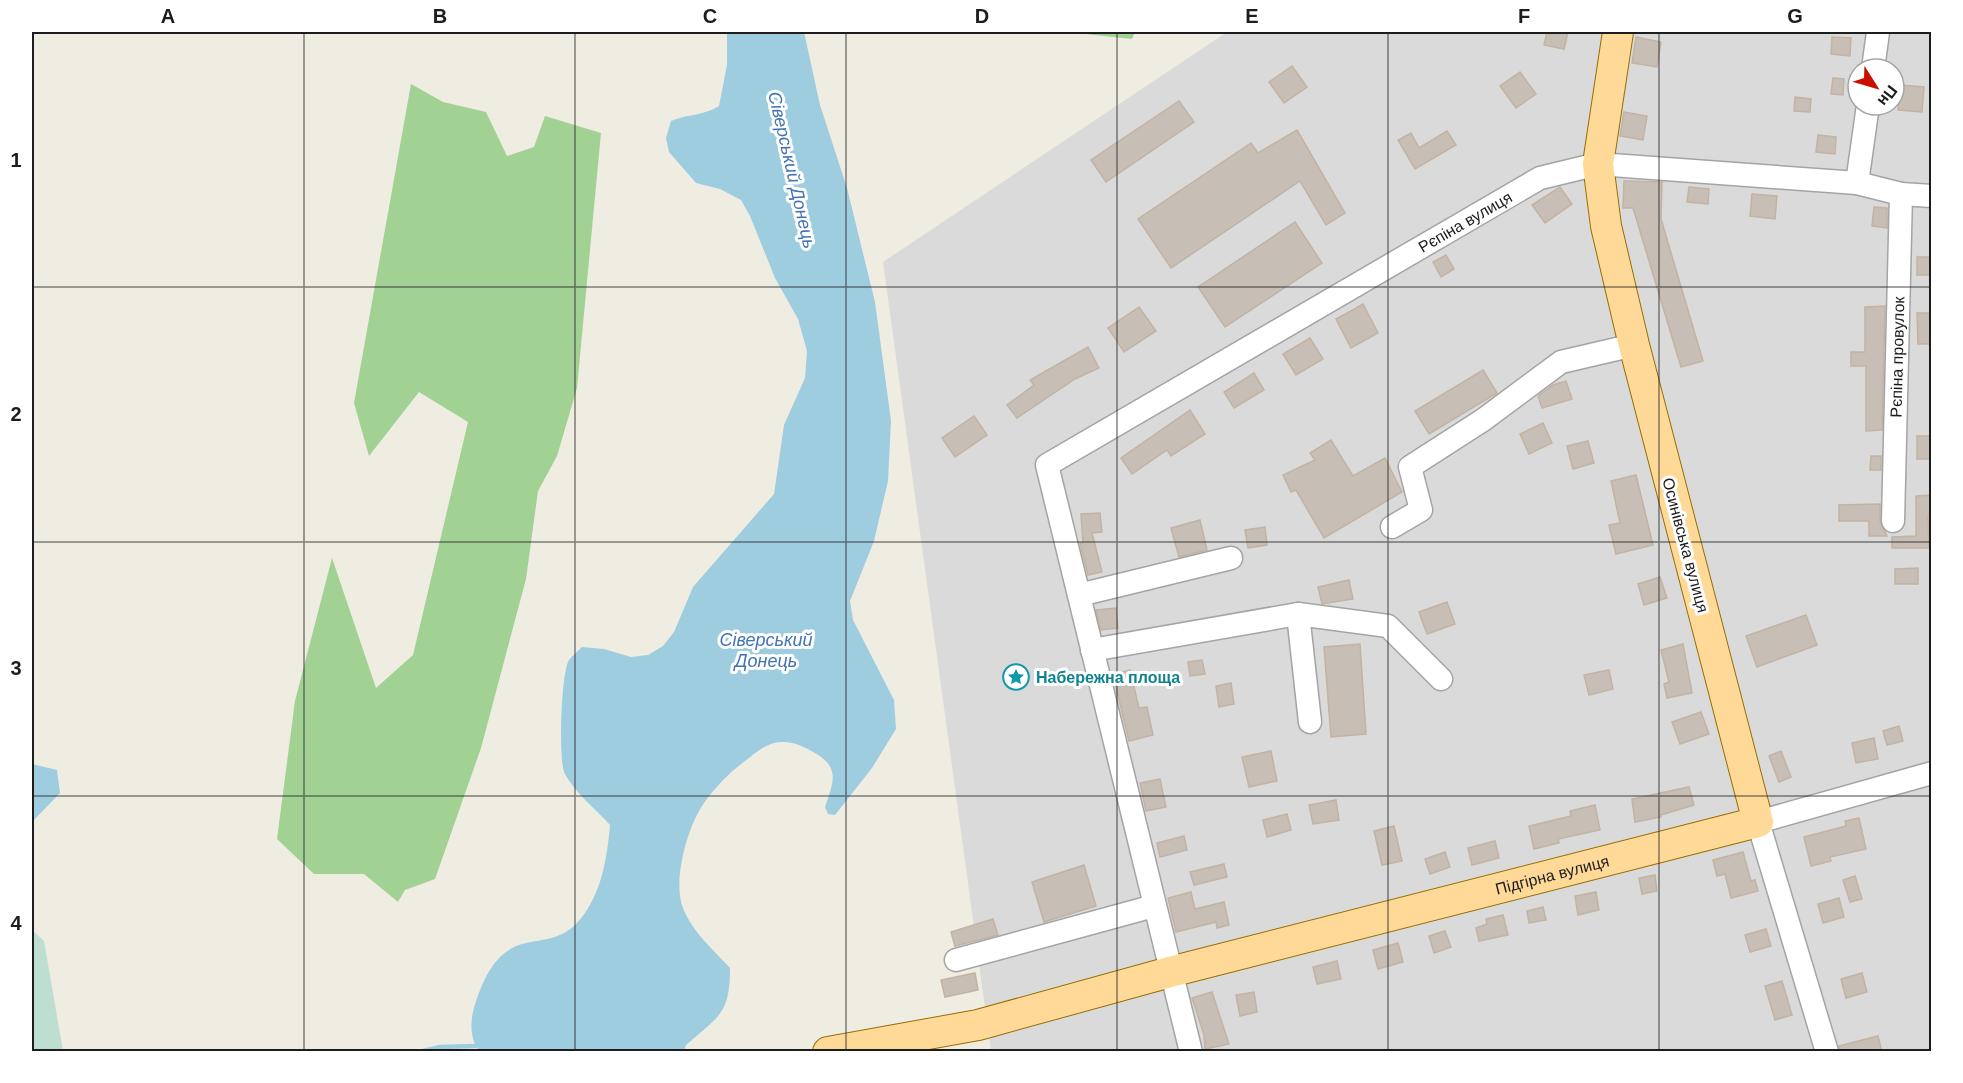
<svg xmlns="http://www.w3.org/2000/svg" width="1963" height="1083" font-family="Helvetica,sans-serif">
  <rect width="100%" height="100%" fill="#efece2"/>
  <path fill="#dbdada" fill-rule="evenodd" d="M1227 32H1931V1051H991L883 262ZM1858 69H1894V105H1858Z"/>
  <g fill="#a2d194">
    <polygon points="1067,32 1135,32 1132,39"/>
    <polygon points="411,84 443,102 486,112 507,156 534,147 545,116 601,133 577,388 557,456 538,491 526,579 481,748 435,879 405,890 398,902 364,874 314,874 277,839 295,701 332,558 376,688 413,655 468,422 419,392 369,456 354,403"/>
  </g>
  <polygon fill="#beded1" points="32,930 44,941 63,1051 32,1051"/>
  <g fill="#9fcde0">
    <path d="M727 32H804L820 105 847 188 875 302 891 421 888 481 874 541 850 601 853 620 894 700 896 729 872 768 835 815 828 814 825 807C833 783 841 768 815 753 805 747 793 741 781 742 770 742 757 751 749 758 732 770 716 786 704 803 688 825 672 881 683 908 693 933 712 948 730 968 730 1014 719 1016 686 1045L684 1051H479C470 1039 470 1022 474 1008 482 981 495 949 526 943 545 939 561 939 576 924 601 898 607 859 610 825 595 808 576 794 565 774 558 763 561 672 569 660 572 656 578 651 582 647L604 649 631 657 648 655 663 646 674 632 693 587 774 494 784 425 805 378 807 351 798 319 775 278 750 216 741 200 720 189 696 183 669 152 666 138 671 121C688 114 703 116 719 106L727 65Z"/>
    <polygon points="32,764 57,770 60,793 32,822"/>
  </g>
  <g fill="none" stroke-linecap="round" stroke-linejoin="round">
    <polyline stroke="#9fcde0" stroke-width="4.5" points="419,1052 440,1047 475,1046"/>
  </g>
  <g fill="#c7beb5" stroke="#c2b3a3" stroke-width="1.5">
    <polygon points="1547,32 1568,32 1564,49 1544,45"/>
    <polygon points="1636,37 1661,42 1657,67 1632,63"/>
    <polygon points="1832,37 1851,38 1850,56 1831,54"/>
    <polygon points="1292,66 1307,87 1284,103 1269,82"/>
    <polygon points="1520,72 1536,94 1516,108 1500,86"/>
    <polygon points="1833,78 1844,79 1843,95 1831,94"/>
    <polygon points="1901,85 1924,87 1922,112 1898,110"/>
    <polygon points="1795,97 1811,99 1810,112 1794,111"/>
    <polygon points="1179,101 1194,122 1106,182 1091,160"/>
    <polygon points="1624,112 1647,116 1643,140 1620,136"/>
    <polygon points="1297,130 1345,213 1326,225 1300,181 1171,268 1138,219 1251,143 1258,153"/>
    <polygon points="1447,131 1456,145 1415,169 1398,140 1411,133 1419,148"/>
    <polygon points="1818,135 1836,137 1835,154 1816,152"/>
    <polygon points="1624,181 1662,182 1661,219 1703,361 1681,367 1633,208 1623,208"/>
    <polygon points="1560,187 1572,204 1545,223 1532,205"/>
    <polygon points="1689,187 1709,189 1708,204 1687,202"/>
    <polygon points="1752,194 1777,196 1775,219 1750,216"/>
    <polygon points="1874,207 1887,208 1887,228 1872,226"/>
    <polygon points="1295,222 1322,263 1225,327 1198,287"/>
    <polygon points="1446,255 1454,269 1441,277 1433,262"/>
    <rect x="1917" y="257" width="15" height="18"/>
    <polygon points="1363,304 1378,333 1351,348 1336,319"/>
    <polygon points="1885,306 1882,430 1866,431 1866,366 1851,366 1851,352 1865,352 1865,307"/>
    <polygon points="1139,307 1156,331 1124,352 1108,328"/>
    <polygon points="1917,313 1932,313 1932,344 1918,344"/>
    <polygon points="1310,338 1323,359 1296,375 1283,354"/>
    <polygon points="1088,347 1099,368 1075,379 1017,418 1007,405 1034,385 1030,380"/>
    <polygon points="1483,370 1497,393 1429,434 1415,411"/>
    <polygon points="1254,373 1264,390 1234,408 1224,392"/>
    <polygon points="1566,381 1572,399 1542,408 1538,396 1553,385"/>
    <polygon points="1190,410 1205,434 1171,456 1167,450 1132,474 1121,458"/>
    <polygon points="974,416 987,435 955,457 942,438"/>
    <polygon points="1543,423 1552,443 1529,454 1520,434"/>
    <rect x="1917" y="436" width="15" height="23"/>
    <polygon points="1331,440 1353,476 1385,458 1402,492 1324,538 1296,490 1291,492 1283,475 1315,460 1310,453"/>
    <polygon points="1588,441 1594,463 1573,469 1567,446"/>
    <polygon points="1871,456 1881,456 1881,470 1870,470"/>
    <polygon points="1636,475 1653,545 1616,554 1609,525 1620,523 1611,481"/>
    <polygon points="1932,495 1932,515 1928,516 1929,548 1892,548 1892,537 1916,536 1916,496"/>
    <polygon points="1880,504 1880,521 1887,536 1869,536 1869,521 1839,521 1839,505"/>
    <polygon points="1100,513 1102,532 1092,533 1102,572 1088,575 1080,543 1083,543 1081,514"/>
    <polygon points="1200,520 1207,550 1179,557 1171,528"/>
    <polygon points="1265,527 1267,545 1248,548 1245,530"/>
    <polygon points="1918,568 1918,584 1895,584 1895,569"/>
    <polygon points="1660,577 1667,598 1644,605 1638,584"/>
    <polygon points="1349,580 1353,599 1322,604 1318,587"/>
    <polygon points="1447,602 1455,624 1427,634 1419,612"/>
    <polygon points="1116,608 1118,628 1101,630 1096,610"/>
    <polygon points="1806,615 1817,645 1757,667 1746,636"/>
    <polygon points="1360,644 1366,734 1331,737 1324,647"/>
    <polygon points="1683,644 1692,693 1667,698 1664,684 1669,682 1661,650"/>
    <polygon points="1202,660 1205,674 1190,676 1188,662"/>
    <polygon points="1130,670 1139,708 1147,707 1153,735 1129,741 1113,675"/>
    <polygon points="1609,670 1613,689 1589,695 1584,675"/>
    <polygon points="1231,683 1234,704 1219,707 1216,686"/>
    <polygon points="1701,712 1709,734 1680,744 1672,722"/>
    <polygon points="1899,726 1903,741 1887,745 1883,731"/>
    <polygon points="1874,738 1878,759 1856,763 1852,743"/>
    <polygon points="1271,751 1277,781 1249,787 1242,757"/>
    <polygon points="1781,751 1791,777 1779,782 1769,756"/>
    <polygon points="1160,779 1166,807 1146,811 1140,783"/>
    <polygon points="1689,787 1694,805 1661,815 1661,817 1635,822 1632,799"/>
    <polygon points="1336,800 1339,820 1313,824 1309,805"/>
    <polygon points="1595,805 1600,830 1558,839 1559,843 1534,849 1529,826 1571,816 1570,811"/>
    <polygon points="1287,814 1291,830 1267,837 1263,820"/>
    <polygon points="1859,818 1866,849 1830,857 1831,861 1811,866 1804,837 1846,826 1845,821"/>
    <polygon points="1394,826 1402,861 1382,865 1374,831"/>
    <polygon points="1184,836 1187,850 1160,857 1157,843"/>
    <polygon points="1495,841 1499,858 1472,865 1468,848"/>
    <polygon points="1445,852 1450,867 1430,874 1425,859"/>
    <polygon points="1743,852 1751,881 1755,880 1758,891 1731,898 1725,874 1717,876 1713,860"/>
    <polygon points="1224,864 1227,877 1194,885 1190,872"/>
    <polygon points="1084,865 1096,906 1044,922 1032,882"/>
    <polygon points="1655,875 1657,891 1642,894 1639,878"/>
    <polygon points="1855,876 1862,899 1850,902 1843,880"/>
    <polygon points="1191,892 1195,909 1224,902 1229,925 1217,928 1216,922 1176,932 1168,898"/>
    <polygon points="1596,892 1599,910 1578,915 1575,896"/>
    <polygon points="1839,898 1844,917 1823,923 1818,904"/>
    <polygon points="1543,907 1546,920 1529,923 1527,911"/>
    <polygon points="1503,915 1508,935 1479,941 1476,928 1487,924 1486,919"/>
    <polygon points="993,919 998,935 955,946 951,932"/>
    <polygon points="1766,929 1771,946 1750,952 1745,935"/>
    <polygon points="1445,931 1451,947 1434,953 1429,936"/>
    <polygon points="1398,943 1403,962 1378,969 1373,950"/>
    <polygon points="1337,961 1341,979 1317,984 1313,967"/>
    <polygon points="975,973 978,990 945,997 941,980"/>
    <polygon points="1862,973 1867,992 1846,998 1841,979"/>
    <polygon points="1782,981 1792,1015 1775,1020 1765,986"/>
    <polygon points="1212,992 1229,1044 1205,1049 1204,1035 1192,998"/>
    <polygon points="1254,992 1257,1012 1240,1016 1236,995"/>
    <polygon points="1878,1036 1882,1052 1840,1052 1839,1046"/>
  </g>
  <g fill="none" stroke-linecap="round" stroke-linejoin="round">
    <g stroke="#a4a4a4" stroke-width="25">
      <g id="minor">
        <polyline points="1873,69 1878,32"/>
        <polyline points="1857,183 1868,105"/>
        <path id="s1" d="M1893 521 1901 194"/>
        <polyline points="1392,527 1421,510 1410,467 1483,420 1561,362 1634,345"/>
        <polyline points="1079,595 1231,558"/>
        <polyline points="1298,614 1310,722"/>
        <polyline points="1092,650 1298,614 1388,626 1441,679"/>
        <polyline points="956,960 1154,906"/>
        <path id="s2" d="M1191 1052 1047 465 1540 178 1598 164 1857 183 1901 194 1932 196"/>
        <polyline points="1827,1052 1758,822 1932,773"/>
      </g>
    </g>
    <g stroke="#966f00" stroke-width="32">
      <g id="major">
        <path id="s3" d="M828 1052 978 1025 1170 972 1758 822 1634 345 1606 226 1598 164 1618 32"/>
      </g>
    </g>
    <use href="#minor" stroke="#fff" stroke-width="22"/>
    <use href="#major" stroke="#ffd997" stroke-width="30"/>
  </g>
  <path fill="none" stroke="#1d1d1d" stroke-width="1.5" stroke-opacity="0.55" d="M304 32V1052M575 32V1052M846 32V1052M1117 32V1052M1388 32V1052M1659 32V1052M32 287H1932M32 542H1932M32 796H1932"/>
  <defs>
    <g id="sight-ring" transform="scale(1.35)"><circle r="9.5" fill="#fff" stroke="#0f9aa8" stroke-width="1.5"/><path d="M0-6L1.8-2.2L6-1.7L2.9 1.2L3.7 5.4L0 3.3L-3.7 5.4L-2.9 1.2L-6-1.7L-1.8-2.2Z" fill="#0f9aa8"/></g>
  </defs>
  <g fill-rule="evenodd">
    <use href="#sight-ring" x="1016" y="677"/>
  </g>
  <g text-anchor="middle" stroke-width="6" stroke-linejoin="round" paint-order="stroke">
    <g font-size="16" fill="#1d1d1d" stroke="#fff">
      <text dy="6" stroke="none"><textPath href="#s2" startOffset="1088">Рєпіна вулиця</textPath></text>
      <text dy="6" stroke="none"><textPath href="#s1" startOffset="164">Рєпіна провулок</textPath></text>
      <text transform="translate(1686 545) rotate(75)" y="6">Осинівська вулиця</text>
      <text dy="6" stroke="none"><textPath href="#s3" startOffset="746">Підгірна вулиця</textPath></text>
    </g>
    <g font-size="16" font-weight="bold" fill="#0d838f" stroke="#fff" text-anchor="start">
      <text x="1036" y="683">Набережна площа</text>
    </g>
    <g font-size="18" font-style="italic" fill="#4373b3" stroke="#fff">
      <text transform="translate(792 170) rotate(77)" y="6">Сіверський Донець</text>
      <text x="766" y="646">Сіверський<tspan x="766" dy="21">Донець</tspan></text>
    </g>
  </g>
  <rect width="1963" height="1083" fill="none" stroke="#ffffff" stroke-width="66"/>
  <g transform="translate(1876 87) rotate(127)"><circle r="28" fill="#ffffff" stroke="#a5a5a5" stroke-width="1.5"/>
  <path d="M0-4.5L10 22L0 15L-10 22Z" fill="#ca0e00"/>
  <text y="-9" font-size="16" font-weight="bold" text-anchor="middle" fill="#1d1d1d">Пн</text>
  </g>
  <rect x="33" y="33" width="1897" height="1017" fill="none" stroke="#1d1d1d" stroke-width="2"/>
  <g font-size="20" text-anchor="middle" font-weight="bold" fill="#1d1d1d">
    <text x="168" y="23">A</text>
    <text x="440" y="23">B</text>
    <text x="710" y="23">C</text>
    <text x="982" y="23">D</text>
    <text x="1252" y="23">E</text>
    <text x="1524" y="23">F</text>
    <text x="1795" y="23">G</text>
    <text x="16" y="167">1</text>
    <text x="16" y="421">2</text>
    <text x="16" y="675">3</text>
    <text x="16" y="930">4</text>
  </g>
</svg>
